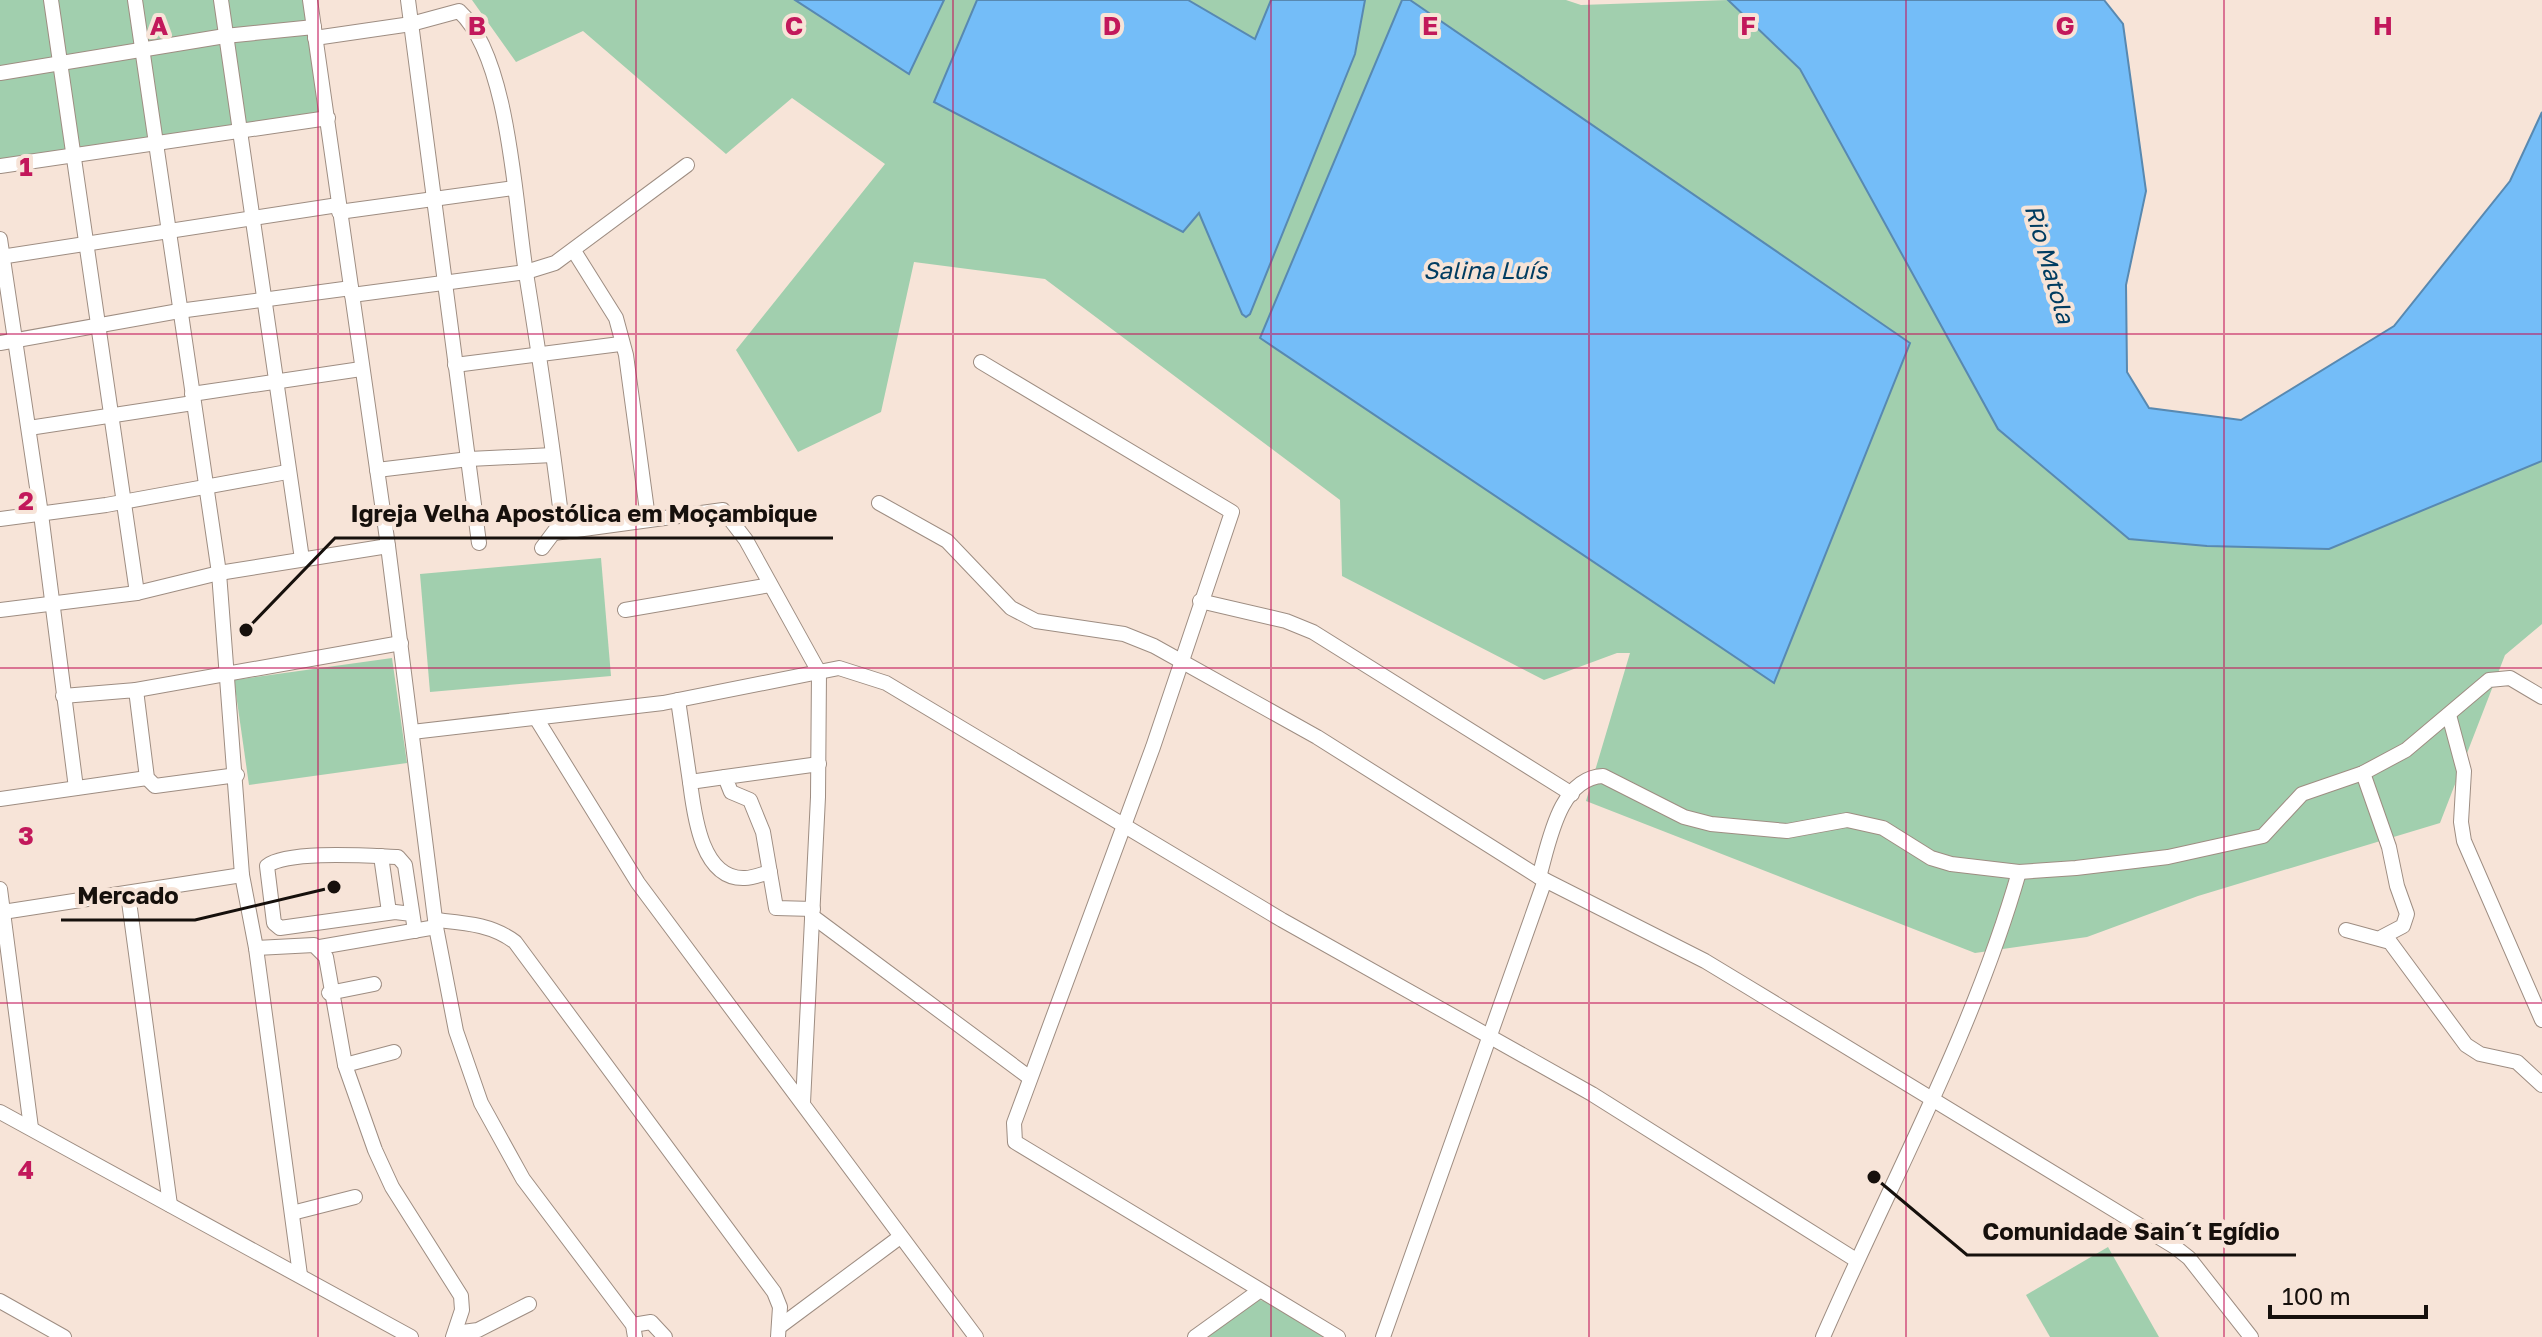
<svg xmlns="http://www.w3.org/2000/svg" width="2542" height="1337" font-family="'Golos Text',sans-serif">
  <rect width="100%" height="100%" fill="#f7e4d8"/>
  <g fill="#a1cfae">
    <polygon points="0,0 305,0 325,115 0,168"/>
    <polygon points="472,0 1566,0 1581,5 1728,0 1800,69 1998,429 2129,539 2329,549 2542,461 2542,624 2505,655 2440,823 2198,896 2087,937 1975,953 1586,801 1630,653 1617,653 1544,680 1342,576 1340,500 1045,279 914,262 881,412 798,452 736,350 885,164 792,98 726,154 583,31 516,62"/>
    <polygon points="601,558 611,676 430,692 420,574"/>
    <polygon points="392,658 407,763 249,785 234,680"/>
    <polygon points="2108,1247 2159,1337 2050,1337 2026,1295"/>
    <polygon points="1256,1299 1264,1301 1326,1337 1206,1337"/>
  </g>
  <g fill="#74bdf8" stroke="#5889b1" stroke-width="2">
    <polygon points="795,0 944,0 909,74"/>
    <polygon points="977,0 1188,0 1255,39 1271,0 1365,0 1355,54 1250,314 1246,317 1242,314 1199,213 1183,232 934,102"/>
    <polygon points="1402,0 1410,0 1910,343 1774,683 1260,338"/>
    <polygon points="1728,0 2104,0 2123,24 2146,191 2126,285 2127,372 2149,408 2241,420 2394,326 2510,181 2542,112 2542,461 2329,549 2207,546 2129,539 1998,429 1800,69"/>
  </g>
  <g fill="none" stroke-linecap="round" stroke-linejoin="round">
    <g stroke="#9e8d82" stroke-width="16">
      <g id="minor">
        <polyline points="51,0 137,593"/>
        <polyline points="135,0 219,573 242,875 256,948 300,1275"/>
        <polyline points="221,0 302,559"/>
        <polyline points="310,0 388,546 436,927 456,1031 481,1103 523,1179 633,1325 635,1337"/>
        <polyline points="408,0 479,543"/>
        <path d="M315 38 411 24 459 11C510 58 515 206 526 273 539 354 551 434 561 515L560 524 542 548"/>
        <polyline points="0,73 225,36 314,27"/>
        <polyline points="0,166 328,118"/>
        <polyline points="339,212 514,188"/>
        <polyline points="0,239 41,514 76,788"/>
        <polyline points="574,251 616,318 626,355 648,518"/>
        <polyline points="0,257 338,205"/>
        <polyline points="352,295 526,272 555,263 687,165"/>
        <polyline points="0,343 179,311 351,288"/>
        <polyline points="981,362 1232,512 1153,747 1014,1123 1015,1142 1338,1337"/>
        <polyline points="455,365 620,344"/>
        <polyline points="192,394 361,369"/>
        <polyline points="29,428 193,403"/>
        <polyline points="377,470 469,459 553,455"/>
        <polyline points="879,503 947,541 1011,608 1036,621 1124,634 1154,646 1317,737 1539,877 1705,961 1748,987 2175,1247 2189,1258 2251,1337"/>
        <polyline points="0,519 106,505 287,472"/>
        <polyline points="554,533 723,510 746,540 819,672 818,797 803,1103"/>
        <polyline points="1200,601 1286,621 1313,632 1572,794"/>
        <polyline points="0,610 137,593 219,573 388,546"/>
        <polyline points="625,610 770,585"/>
        <polyline points="136,690 401,643"/>
        <polyline points="63,696 136,690 147,778 155,786 237,775"/>
        <polyline points="678,700 690,782"/>
        <polyline points="2449,715 2464,771 2461,822 2464,841 2542,1020"/>
        <polyline points="536,718 638,883 976,1337"/>
        <polyline points="412,732 663,703 839,668 886,683 1282,920 1592,1094 1856,1260"/>
        <polyline points="2363,773 2389,847 2397,886 2407,914 2403,926 2382,937"/>
        <path d="M725 777 690 782C694 813 701 880 745 878 753 878 762 874 770 872"/>
        <polyline points="0,799 147,778"/>
        <polyline points="381,856 389,912"/>
        <path d="M1539 877C1549 843 1559 778 1603 776L1684 817 1711 824 1787 831 1847 820 1883 828 1931 858 1951 864 2019 872 2076 868 2168 857 2263 836 2302 794 2363 773 2406 750 2489 680 2510 678 2542 697"/>
        <polyline points="0,889 31,1128"/>
        <polyline points="128,894 170,1205"/>
        <polyline points="813,909 776,908 763,832 750,800 731,792 725,777 819,764"/>
        <polyline points="3,912 242,875"/>
        <path d="M412 914 395 912 280 928 274 923 267 866C288 850 370 856 398 857L405 865 415 931"/>
        <polyline points="812,916 1030,1078"/>
        <path d="M436 920C464 923 491 924 515 942L774 1292 780 1307 778 1337"/>
        <polyline points="2346,930 2390,942 2466,1045 2480,1054 2517,1062 2542,1085"/>
        <polyline points="320,947 436,927"/>
        <polyline points="256,948 314,945 326,957 345,1065 375,1150 392,1187 461,1296 462,1310 453,1337"/>
        <polyline points="329,993 374,984"/>
        <polyline points="345,1065 394,1052"/>
        <polyline points="0,1112 411,1337"/>
        <polyline points="292,1213 355,1197"/>
        <polyline points="0,1301 64,1337"/>
        <polyline points="633,1325 651,1322 665,1337"/>
        <polyline points="779,1327 900,1237"/>
        <polyline points="455,1333 478,1330 529,1304"/>
        <polyline points="1195,1337 1259,1291"/>
        <polyline points="1383,1337 1545,880"/>
        <path d="M1823 1337C1890 1183 1973 1033 2019 872"/>
      </g>
    </g>
    <use href="#minor" stroke="#fff" stroke-width="14"/>
  </g>
  <path fill="none" stroke="#c2185b" stroke-width="2" stroke-opacity="0.55" d="M318 0V1337M636 0V1337M953 0V1337M1271 0V1337M1589 0V1337M1906 0V1337M2224 0V1337M0 334H2542M0 668H2542M0 1003H2542"/>
  <g text-anchor="middle" stroke-width="8" stroke-linejoin="round" paint-order="stroke">
    <g font-size="24" font-style="italic" fill="#003c61" stroke="#f7e4d8">
      <text transform="translate(2049 264) rotate(74)" y="8">Rio Matola</text>
      <text x="1485" y="279">Salina Luís</text>
    </g>
  </g>
  <g font-size="26" text-anchor="middle" font-weight="bold" fill="#c2185b" stroke="#f7e4d8" stroke-width="8" stroke-linejoin="round" paint-order="stroke">
    <text x="159" y="35">A</text>
    <text x="477" y="35">B</text>
    <text x="794" y="35">C</text>
    <text x="1112" y="35">D</text>
    <text x="1430" y="35">E</text>
    <text x="1748" y="35">F</text>
    <text x="2065" y="35">G</text>
    <text x="2383" y="35">H</text>
    <text x="26" y="176">1</text>
    <text x="26" y="510">2</text>
    <text x="26" y="845">3</text>
    <text x="26" y="1179">4</text>
  </g>
  <path fill="none" stroke="#16100c" stroke-width="3" d="M246 630L335 538H833M334 887L195 920H61M1874 1177L1967 1255H2296"/>
  <g fill="#16100c" stroke="#f7e4d8" stroke-width="3">
    <circle cx="246" cy="630" r="8"/>
    <circle cx="334" cy="887" r="8"/>
    <circle cx="1874" cy="1177" r="8"/>
  </g>
  <g font-size="24" text-anchor="middle" font-weight="bold" fill="#16100c" stroke="#f7e4d8" stroke-width="8" stroke-linejoin="round" paint-order="stroke">
    <text x="584" y="522">Igreja Velha Apostólica em Moçambique</text>
    <text x="128" y="904">Mercado</text>
    <text x="2131" y="1240">Comunidade Sain´t Egídio</text>
  </g>
  <path d="M2270 1305v12h156v-12" fill="none" stroke="#16100c" stroke-width="4"/>
  <text x="2282" y="1305" font-size="24" fill="#16100c" stroke="#f7e4d8" stroke-width="6" paint-order="stroke">100 m</text>
</svg>
